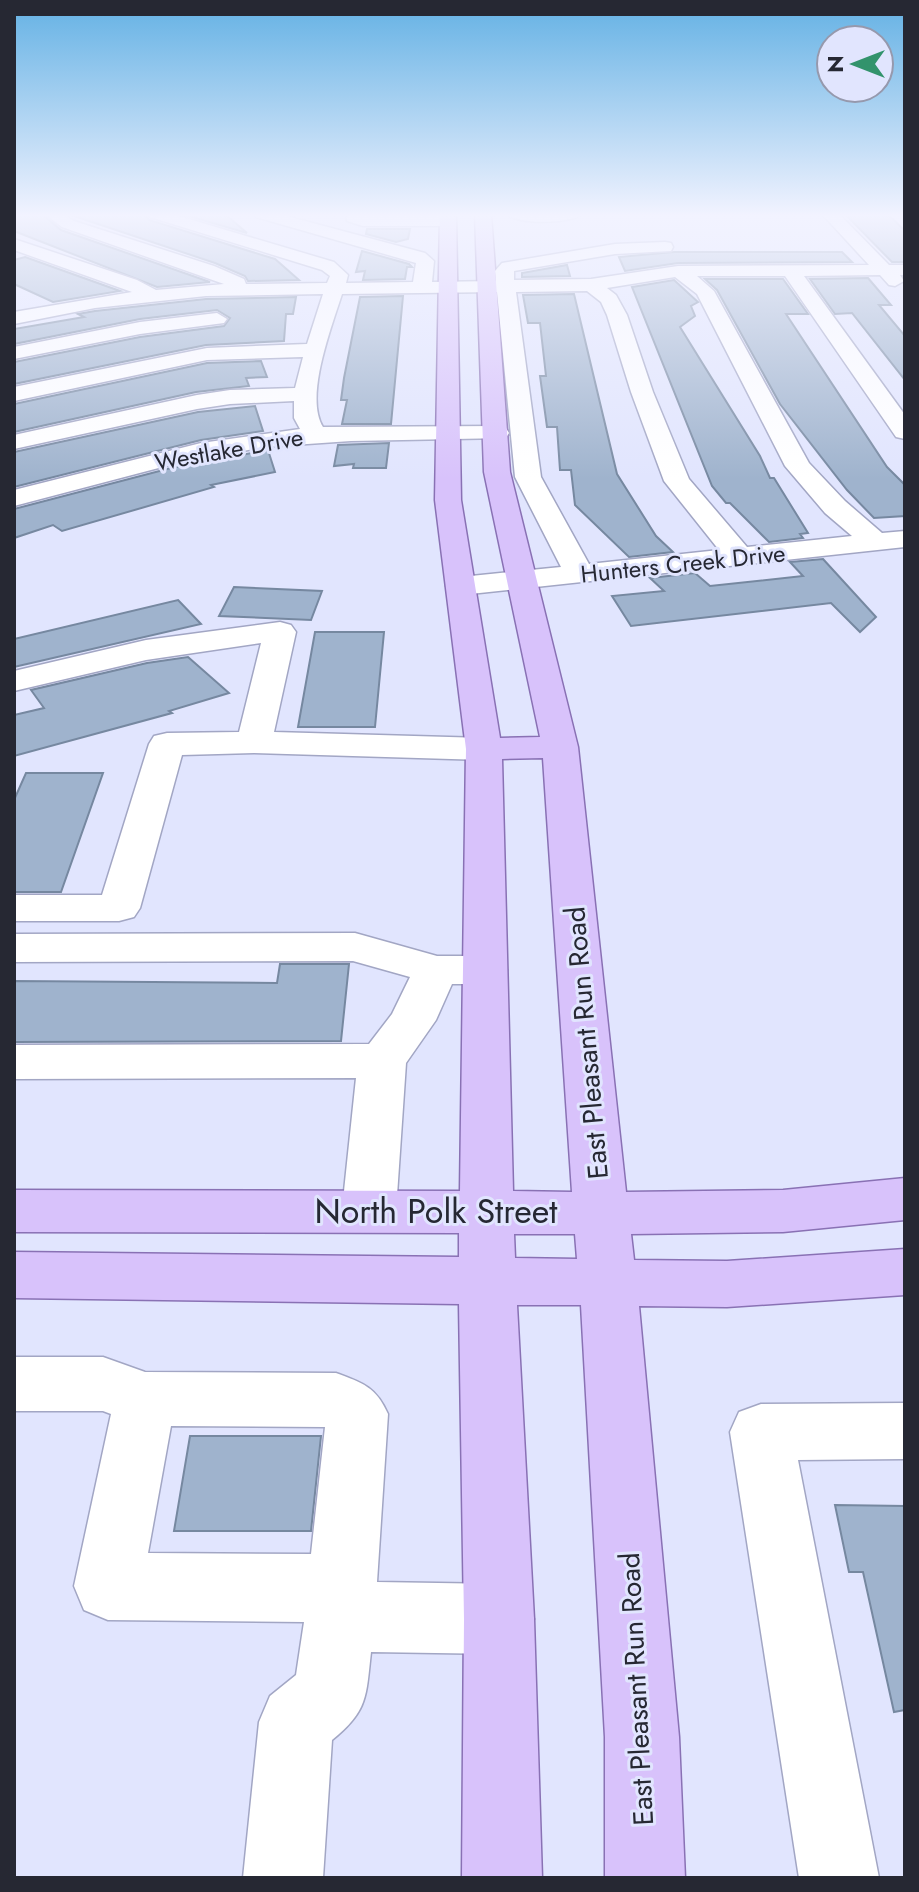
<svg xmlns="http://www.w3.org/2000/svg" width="919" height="1892" font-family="Jost,sans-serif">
  <rect width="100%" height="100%" fill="#e1e5fe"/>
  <g fill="#9fb3cd" stroke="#7688a0" stroke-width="2">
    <polygon points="14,214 42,214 61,230 210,282 157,287 14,231"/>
    <polygon points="68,214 145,214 149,220 275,259 299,280 248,281 245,276 215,263"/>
    <polygon points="182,214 225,214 247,233"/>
    <polygon points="845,214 886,214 893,219 905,231 905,262 892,262"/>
    <polygon points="367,229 410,229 408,239 396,242 366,234"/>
    <polygon points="362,251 409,264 412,267 407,267 405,279 363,280 365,271 356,272"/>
    <polygon points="674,252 842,252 852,262 678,263 625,271 619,257"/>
    <polygon points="25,257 120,291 53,302 14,284 14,260"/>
    <polygon points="567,265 570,276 522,277 522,273"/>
    <polygon points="868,278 891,305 879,305 905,336 905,380 852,313 835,314 810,279"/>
    <polygon points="705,279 783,279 808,314 786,314 887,467 905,485 905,516 874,518 847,490 780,404 717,290"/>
    <polygon points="674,280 698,302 691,306 695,316 680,327 760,456 770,478 774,478 808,533 800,534 803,538 769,542 730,503 726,503 712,486 632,287"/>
    <polygon points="574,294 617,474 656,536 673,552 629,557 575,505 571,470 560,470 557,427 547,427 540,376 546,376 540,323 528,323 523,295"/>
    <polygon points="403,296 391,424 342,424 347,400 341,400 344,378 360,297"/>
    <polygon points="296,297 293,314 286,314 284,341 206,345 14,384 14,362 140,337 224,326 230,318 217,310 140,319 14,344 14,329 84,317 78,314 95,311 206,299"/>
    <polygon points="261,361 267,377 246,378 249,386 196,392 14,432 14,404 207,363"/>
    <polygon points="255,406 263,431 201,440 14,487 14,452 198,412"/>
    <polygon points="389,443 386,468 353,468 354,464 334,466 338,445"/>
    <polygon points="268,450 275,472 211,485 214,487 62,531 53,525 14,538 14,509 171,468"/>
    <polygon points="823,559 876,617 860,632 831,603 631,626 612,596 664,591 650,578 695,573 710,586 803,576 790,562"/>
    <polygon points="234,587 322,591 311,620 219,616"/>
    <polygon points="178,600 201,624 14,667 14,639"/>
    <polygon points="315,632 384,632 375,727 298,727"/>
    <polygon points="188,657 229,693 169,711 172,713 14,756 14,715 44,708 31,690 147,663"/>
    <polygon points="26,773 103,773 61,892 14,892 14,800"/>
    <polygon points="280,964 349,964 341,1041 14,1042 14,981 277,983"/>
    <polygon points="190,1436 321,1436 311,1531 174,1531"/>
    <polygon points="835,1505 905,1506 905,1710 894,1712 863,1572 849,1572"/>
  </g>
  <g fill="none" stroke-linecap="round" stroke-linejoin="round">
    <g stroke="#a2a6c4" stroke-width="3">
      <g id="minor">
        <path d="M45 214H63L74 221 214 266 244 279 246 284 327 283 330 276 322 270 150 217 148 214H172L334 262 348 275 346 283 413 282 416 263 256 217 254 214H279L425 253 434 261 432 282 496 281 495 271 502 263 508 262 615 244 665 242 671 243 673 247 671 251 615 254 514 271V280L591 279 678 266 869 265 822 214H839L889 265H905V275H900L904 281 895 286 889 285 880 275 804 276 905 415V439L896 437 785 276H697L714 291 809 463 845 501 882 533 905 531V547L461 595 450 592 446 586 450 580 461 577 561 567 515 477 497 292 342 294C332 326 304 397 323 427L497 426 506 428 509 433 506 438 351 441 264 447 170 465 14 506V490L201 443 300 429 294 418V401L230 404 197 409 14 449V435L197 395 230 390 295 388 303 357 207 360 14 401V387L207 348 307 344 323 294 206 296 95 308 14 324V312L132 292 14 250V239L137 280 156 290 224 284 62 227ZM675 277 697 294 785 466 825 513 852 536 747 547 689 479 653 392 627 315 616 295 607 288ZM587 291 601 302 607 315 631 392 664 481 719 550 589 564 541 477 516 292Z"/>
        <polygon points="346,214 448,216 456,221 448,226 363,226 347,221"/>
        <path d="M507 214H582C570 224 519 225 507 214Z"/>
        <polygon points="217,313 227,319 224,323 140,334 14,359 14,347 140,322"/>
        <polygon points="280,622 291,625 296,632 274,732 484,738 497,741 502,749 497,757 484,760 254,753 182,755 140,908 134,917 119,921 14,921 14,895 102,895 149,744 154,736 167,733 239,732 261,643 146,660 14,691 14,671 146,640"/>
        <polygon points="355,933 437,956 485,956 501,960 507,970 501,980 485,984 452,984 436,1020 406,1063 396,1210 388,1225 369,1231 350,1225 342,1210 356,1078 14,1079 14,1045 369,1044 392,1014 410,977 353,961 14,962 14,934"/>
        <path d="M14 1357H103L145 1372 336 1373C363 1383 376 1387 388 1414L377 1582 499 1584 524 1594 534 1619 524 1644 499 1654 371 1652C366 1697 368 1711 332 1740L323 1878H243L259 1722 270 1696 296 1675 304 1622 108 1620 84 1610 74 1586 111 1414 103 1411H14ZM171 1426 325 1427 311 1554 148 1553Z"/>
        <polygon points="905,1403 905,1459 798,1460 879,1878 799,1878 730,1432 739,1412 761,1404"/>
      </g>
    </g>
    <g stroke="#8971b4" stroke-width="3">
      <path id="major" d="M440 214H456L461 500 500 738 540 737 484 472 475 214H491L510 472 578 747 626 1192 783 1190 905 1178V1220L783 1232 631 1234 634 1260 727 1261 905 1249V1295L727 1307 639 1306 679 1737 685 1878H605V1737L581 1305H517L534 1619 542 1878H462L464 1619 459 1304 14 1298V1252L459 1257V1233L14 1232V1190L460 1191 466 749 435 500ZM543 758 572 1192 513 1191 502 759ZM514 1234H575L577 1259 515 1258Z"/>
    </g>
    <use href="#minor" fill="#fff" fill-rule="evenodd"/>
    <use href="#major" fill="#d8c2fb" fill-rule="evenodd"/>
  </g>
  <linearGradient id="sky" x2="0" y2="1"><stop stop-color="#63b1e4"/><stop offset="0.45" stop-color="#f2f3ff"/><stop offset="1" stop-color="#f2f3ff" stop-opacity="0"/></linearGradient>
  <rect width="919" height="479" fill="url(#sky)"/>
  <g text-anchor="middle" stroke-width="6" stroke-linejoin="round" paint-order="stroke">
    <g font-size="24" fill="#262833" stroke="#e1e5fe">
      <text transform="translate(229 450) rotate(-10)" y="8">Westlake Drive</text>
      <text transform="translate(683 564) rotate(-6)" y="8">Hunters Creek Drive</text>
    </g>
    <g font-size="28" fill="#262833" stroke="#e1e5fe">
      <text transform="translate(586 1043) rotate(-95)" y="10">East Pleasant Run Road</text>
      <text transform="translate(636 1689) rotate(-93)" y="10">East Pleasant Run Road</text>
    </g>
    <g font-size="34" fill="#262833" stroke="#e1e5fe">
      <text x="436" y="1223">North Polk Street</text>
    </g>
  </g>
  <rect width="919" height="1892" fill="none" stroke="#262833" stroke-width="32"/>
  <g transform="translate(855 64) rotate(270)"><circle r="38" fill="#e1e5fe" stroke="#9699ad" stroke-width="2"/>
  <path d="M0-6L14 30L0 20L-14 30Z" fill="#32936c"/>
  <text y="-12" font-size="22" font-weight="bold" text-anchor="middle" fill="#262833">N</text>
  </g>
</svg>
